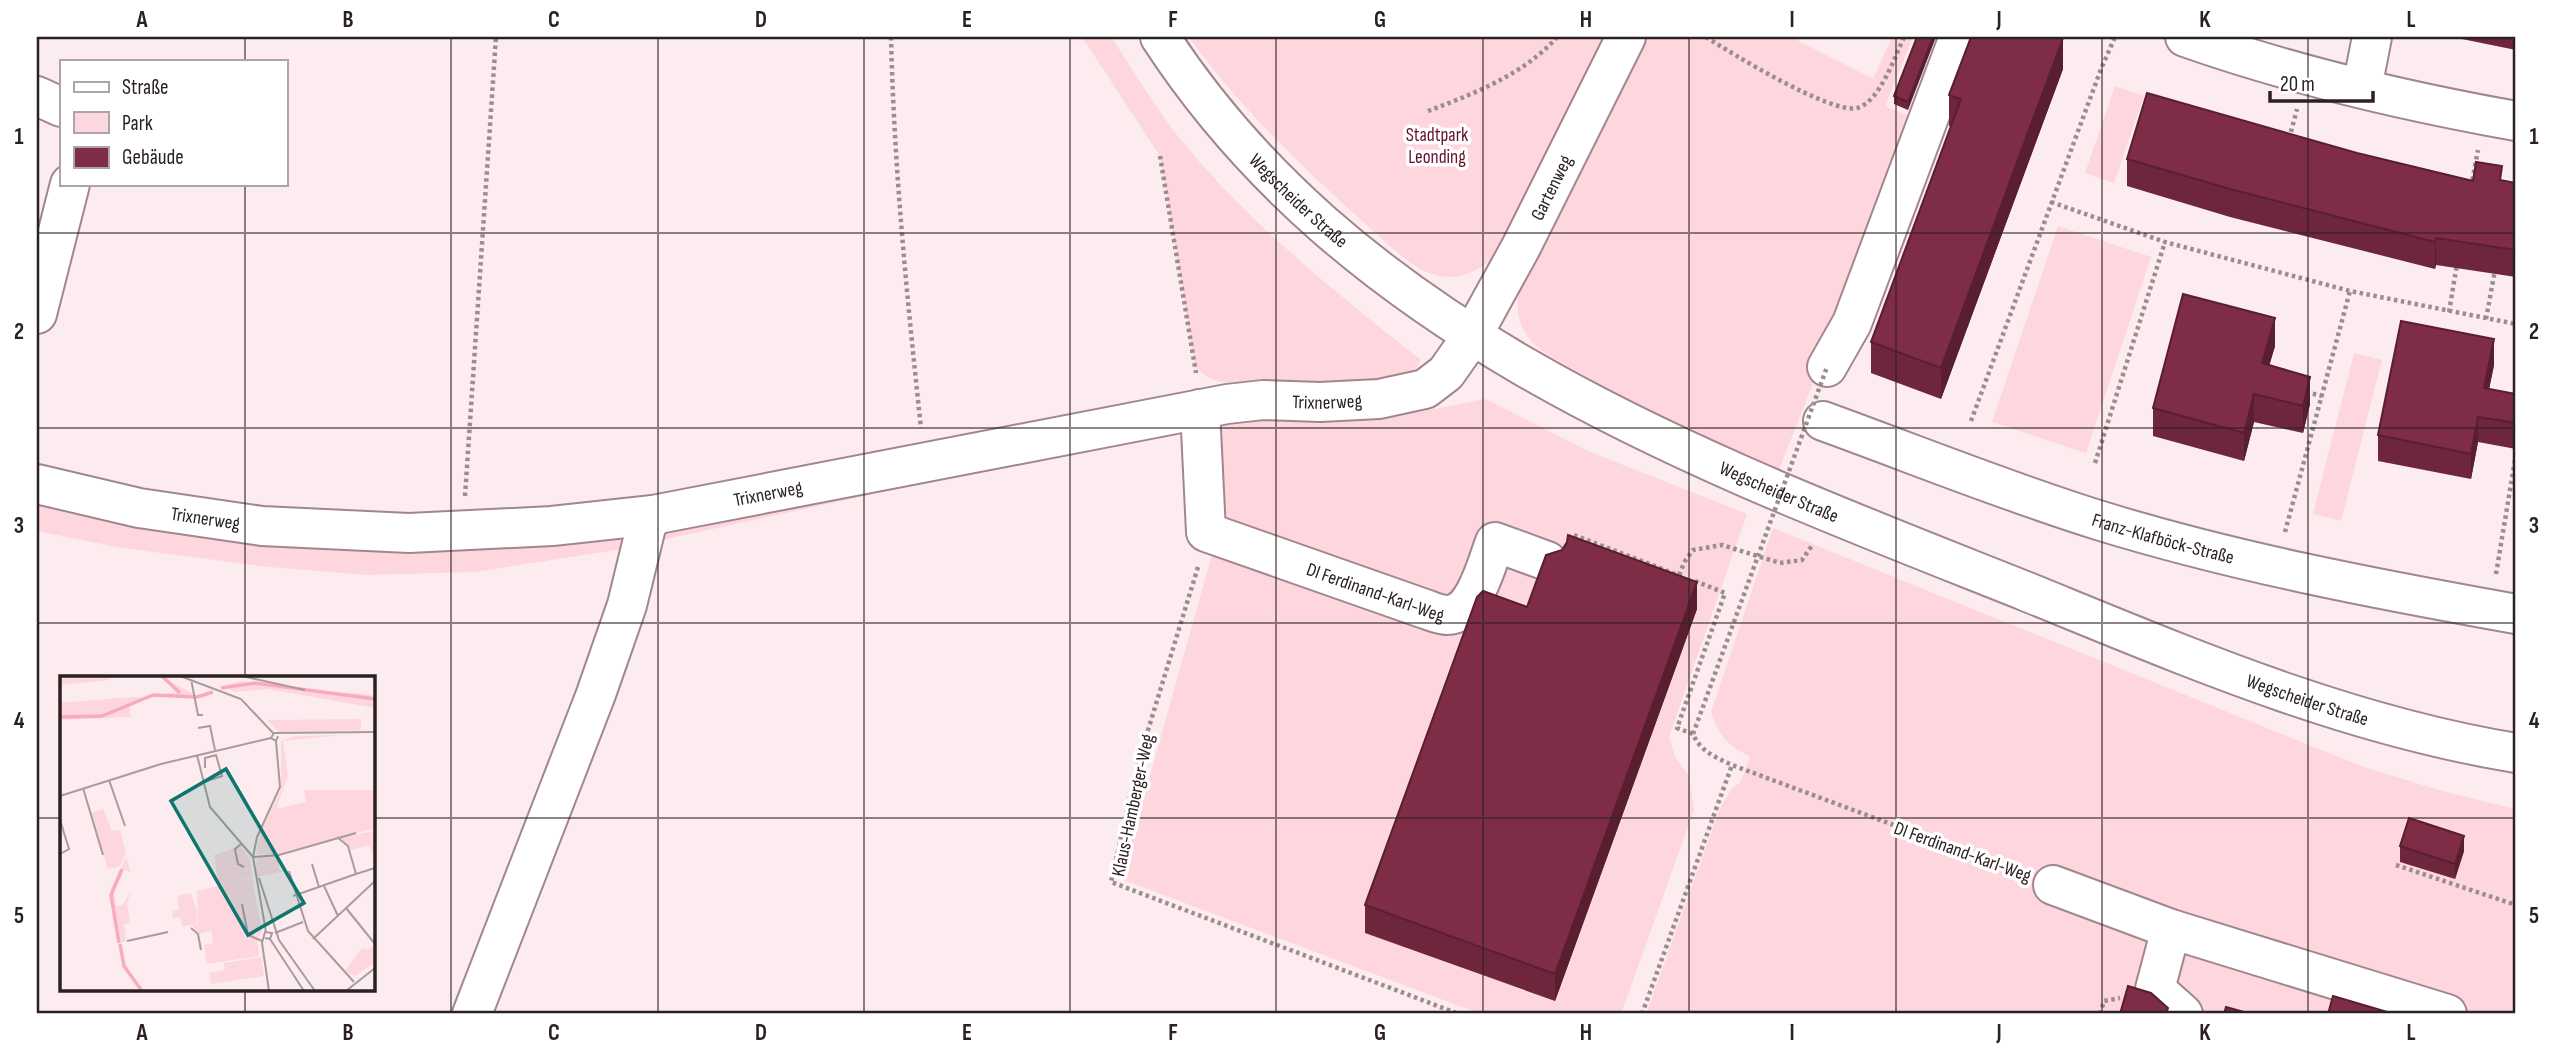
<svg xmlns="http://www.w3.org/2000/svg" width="2553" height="1051" font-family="'Sofia Sans Condensed',sans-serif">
  <rect width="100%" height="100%" fill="#fdecef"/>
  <g fill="#fdd6de">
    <path d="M1082 37H1111C1133 69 1153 104 1177 135 1246 221 1335 292 1421 360L1413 373 1362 387 1221 382 1207 377 1195 367 1160 156Z"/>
    <path d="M1189 37H1614L1505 249C1482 268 1461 285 1429 273 1412 267 1383 240 1369 227 1309 174 1235 103 1189 37Z"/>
    <path d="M1641 37H1791L1873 79 1892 37H1913L1885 106 1916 119 1779 470C1711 442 1644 410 1580 373 1562 362 1539 353 1527 336 1515 317 1516 299 1522 279Z"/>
    <polygon points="2115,86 2144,96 2114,183 2085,173"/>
    <polygon points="2058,226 2151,257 2086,453 1992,422"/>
    <polygon points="2354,353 2382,360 2341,521 2313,514"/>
    <polygon points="1486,399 1588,451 1747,514 1669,737 1675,757 1689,776 1694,810 1621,1014 1481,1014 1121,879 1222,519 1219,436 1224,424 1236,419 1384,419"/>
    <polygon points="952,477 616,550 475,572 366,575 269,567 122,548 37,531 37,505 72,514 159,528 370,550 482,549 621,537"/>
    <path d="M1773 528 2361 766 2442 791 2516 809V1014H1646L1720 808 1732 788 1740 783 1750 757C1727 744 1719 737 1711 712Z"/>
  </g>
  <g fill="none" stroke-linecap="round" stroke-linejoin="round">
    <g stroke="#a1878d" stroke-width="42">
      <g id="minor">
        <path id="s1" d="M1160 37C1356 338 1706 464 2025 591 2185 656 2344 725 2516 753"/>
        <path d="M2185 37C2293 75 2404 101 2516 121"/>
        <polyline points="2362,88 2372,37"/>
        <polyline points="37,96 61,107"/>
        <polyline points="37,314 70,184"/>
        <polyline points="1827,367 1852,323 1959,37"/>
        <path id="s2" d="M1200 409 1206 532 1425 609C1431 611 1440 615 1447 615 1475 615 1487 562 1495 542L1547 561"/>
        <path id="s3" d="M1823 421C1914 454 2005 491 2098 520 2234 562 2376 589 2516 614"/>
        <path id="s4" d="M37 484 139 508 262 526 409 533 552 526 653 515 1227 404 1263 400 1320 402 1379 399 1425 389 1446 373 1472 336 1521 247 1626 37"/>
        <polyline points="2053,885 2171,929 2447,1014"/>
        <polyline points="2171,929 2155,989 2183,1014"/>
        <polyline points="472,1014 596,694 627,605 646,527 653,515"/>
      </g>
    </g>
    <g stroke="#9a8d8f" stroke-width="4.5" stroke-dasharray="3.5 3.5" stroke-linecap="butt">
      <path d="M891 37C894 167 907 298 921 428"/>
      <path d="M1706 37C1731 53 1830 114 1857 108 1880 102 1895 56 1904 37"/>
      <path d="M1428 111C1473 94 1525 74 1557 37"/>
      <polyline points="2291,132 2297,109"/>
      <polyline points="1160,156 1196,373"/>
      <polyline points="2471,187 2478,150"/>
      <polyline points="2051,202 2165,242 2350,291 2516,324"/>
      <polyline points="2449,312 2457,264"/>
      <polyline points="2486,319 2495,270"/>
      <polyline points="2306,392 2322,396"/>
      <polyline points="1971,421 2101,69 2115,37"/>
      <polyline points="2095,463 2165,242"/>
      <polyline points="465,496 496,37"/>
      <polyline points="2285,532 2350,291"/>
      <polyline points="1574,535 1683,577"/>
      <polyline points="1198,567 1137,766 1111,882 1459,1014"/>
      <polyline points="2496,574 2516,454"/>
      <polyline points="1679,575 1685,561 1693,550 1722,545 1780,563 1802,560 1813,544"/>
      <path d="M1695 581 1725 593 1677 728 1693 734C1700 751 1715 757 1732 765L2020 872"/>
      <polyline points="2396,865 2516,905"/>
      <polyline points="1642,1014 1732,765"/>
      <polyline points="2100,1014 2104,1001 2120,998"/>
    </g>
    <use href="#minor" stroke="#fff" stroke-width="38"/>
    <polyline stroke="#9a8d8f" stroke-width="4.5" stroke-dasharray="3.5 3.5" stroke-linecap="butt" points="1693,734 1827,367"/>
  </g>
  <g fill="#6d263c">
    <polygon points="1917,37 1908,110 1894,104 1894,96"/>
    <polygon points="2452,37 2516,37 2516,50"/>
    <polygon points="2063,69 1941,399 1871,373 1871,342 1951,126 1949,126 1949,95"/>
    <polygon points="2357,153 2473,181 2502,181 2516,183 2516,277 2436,265 2435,269 2230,217 2127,186 2127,159"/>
    <polygon points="2275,346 2269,365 2310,404 2303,433 2254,422 2244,461 2153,436 2153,408"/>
    <polygon points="2494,365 2489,389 2516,394 2516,449 2478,442 2471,479 2378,461 2378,435"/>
    <polygon points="1567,542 1697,609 1555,1001 1365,933 1365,905 1527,607"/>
    <polygon points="2400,846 2464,851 2455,879 2400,862"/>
  </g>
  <g fill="#591f31">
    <polygon points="1933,37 1936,37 1908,110 1908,102"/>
    <polygon points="2063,38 2063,69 1941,399 1941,368"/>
    <polygon points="2436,238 2436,265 2435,269 2435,242"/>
    <polygon points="2275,318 2275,346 2262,391 2262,363"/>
    <polygon points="2494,339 2494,365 2484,414 2484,388"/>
    <polygon points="2310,377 2310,404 2303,433 2303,406"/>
    <polygon points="2254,394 2254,422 2244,461 2244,433"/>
    <polygon points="2478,417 2478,442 2471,479 2471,454"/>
    <polygon points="1697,582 1697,609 1555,1001 1555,974"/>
    <polygon points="2464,836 2464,851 2455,879 2455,864"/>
  </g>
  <g fill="#7f2c46" stroke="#591f31" stroke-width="2">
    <polygon points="1917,37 1933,37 1908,102 1894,96"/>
    <polygon points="1971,37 2059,37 2063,38 1941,368 1871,342 1961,99 1949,95"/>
    <polygon points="2147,93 2357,153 2473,181 2476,162 2502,166 2500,180 2516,183 2516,250 2436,238 2435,242 2230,189 2127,159"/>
    <polygon points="2183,294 2275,318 2262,363 2310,377 2303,406 2254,394 2244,433 2153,408"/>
    <polygon points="2401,321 2494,339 2484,388 2516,394 2516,423 2478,417 2471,454 2378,435"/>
    <polygon points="1568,535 1697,582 1555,974 1365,905 1477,597 1483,591 1527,607 1546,555 1562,550 1567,542"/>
    <polygon points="2409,818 2464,836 2455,864 2400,846"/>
    <polygon points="2128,986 2151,993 2168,1008 2166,1014 2120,1014"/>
    <polygon points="2333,996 2394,1014 2328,1014"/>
    <polygon points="2226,1007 2251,1014 2224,1014"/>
  </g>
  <path fill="none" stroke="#2b2123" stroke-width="2" stroke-opacity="0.55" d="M245 37V61M451 37V1014M658 37V1014M864 37V1014M1070 37V1014M1276 37V1014M1483 37V1014M1689 37V1014M1896 37V1014M2102 37V1014M2308 37V1014M245 184V678M37 233H2516M37 428H2516M37 623H2516M37 818H61M373 818H2516M245 990V1014"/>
  <g text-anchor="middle" stroke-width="7" stroke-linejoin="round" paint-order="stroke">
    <g font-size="19" fill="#641130" stroke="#fff">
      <text x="1437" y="141">Stadtpark<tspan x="1437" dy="22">Leonding</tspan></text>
    </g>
    <g font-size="19" fill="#2b2123" stroke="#fff">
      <text dy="7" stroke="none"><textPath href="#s4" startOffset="1645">Gartenweg</textPath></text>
      <text dy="7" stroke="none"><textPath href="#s1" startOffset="215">Wegscheider Straße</textPath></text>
      <text dy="7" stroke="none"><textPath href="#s4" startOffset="1306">Trixnerweg</textPath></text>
      <text dy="7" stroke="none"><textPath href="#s1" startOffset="780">Wegscheider Straße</textPath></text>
      <text dy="7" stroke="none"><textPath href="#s4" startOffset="738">Trixnerweg</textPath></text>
      <text dy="7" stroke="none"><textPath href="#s4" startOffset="172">Trixnerweg</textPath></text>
      <text dy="7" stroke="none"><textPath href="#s3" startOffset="360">Franz-Klafböck-Straße</textPath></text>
      <text dy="7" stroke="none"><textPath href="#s2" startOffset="303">DI Ferdinand-Karl-Weg</textPath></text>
      <text dy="7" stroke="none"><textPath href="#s1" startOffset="1348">Wegscheider Straße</textPath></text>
      <text transform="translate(1132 805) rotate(-78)" y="7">Klaus-Hamberger-Weg</text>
      <text transform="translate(1963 851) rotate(20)" y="7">DI Ferdinand-Karl-Weg</text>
    </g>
  </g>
  <g transform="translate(60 676)">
    <rect width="315" height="315" fill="#fdecef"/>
    <path d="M9 0H46L50 4 0 9V4ZM100 0 132 17 134 23 91 20 116 16ZM180 5 241 15 297 17 315 20V32L207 13 175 16 163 10ZM71 21 91 22 69 27 71 41 0 44V27ZM301 43V54L219 56 207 44ZM281 59 223 65 228 100 216 133 246 126 244 114H315V152L217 179 196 178 200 157 221 114V65L237 60ZM43 133 52 155 60 154 66 177 60 190 48 193 31 137ZM315 155V190L310 169 290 174 280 161ZM181 170 190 183 192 201 159 210 154 179ZM218 180 219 194 227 195 195 201 197 182ZM66 181 71 196 64 194 54 216 56 230 63 229 71 214 67 228 70 247 64 248 66 265 59 267 51 213ZM192 202 202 255 197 264 199 280 147 288 144 269 153 267 151 255 139 258 132 249 122 250 120 241 113 242 112 234H119L117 220 131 217 137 235V247L132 249 138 248 137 215ZM315 269V286L295 300 285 295 302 272 307 274ZM201 281 204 300 151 308 149 297 165 294 164 287Z" fill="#fdd6de"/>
    <path fill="none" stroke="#f9abbe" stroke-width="3.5" d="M102 0 120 17M161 12 195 7 315 23M0 41 42 40 93 19 137 21 153 16M59 267 51 219 62 193M60 268 64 290 82 315"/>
    <path fill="none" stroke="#a99b9d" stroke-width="2" d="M120 0 181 23 213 57M182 0 245 14M131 3 138 39H143M138 52 150 50 155 74M218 60 216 65 211 62 214 57 315 56M137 79 150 131 193 181M49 104 65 150M141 107 162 100 156 79 145 82V92M23 112 43 179M0 120 101 88 211 62M0 144 9 173 0 178M277 161 288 170 296 198 315 192M181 168 175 173 178 188 184 191M193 181 219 179 296 157M252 188 259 211M229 195 248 255 294 306M199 202 219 264 255 315M264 210 278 240M233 220 296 198M182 228 188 259 202 265M286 232 315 268M131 252 138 258 141 274M206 256 193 181 197 161 220 111 216 65M215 257 243 246M205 262 210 263 212 257 205 256 202 267 209 315M210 263 244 315M253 263 315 205M67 265 108 256M11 315H62M286 315 315 292"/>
    <path fill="#0f766e" fill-opacity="0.15" stroke="#0f766e" stroke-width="3.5" d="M166 93 244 227 188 259 111 125Z"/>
    <rect width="315" height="315" fill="none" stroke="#2b2123" stroke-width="3.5"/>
  </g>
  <rect width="2553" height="1051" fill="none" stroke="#ffffff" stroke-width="77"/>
  <rect x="60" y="60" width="228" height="126" fill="#ffffff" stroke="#aaa6a7" stroke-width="2"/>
  <rect x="74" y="82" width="35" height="10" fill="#ffffff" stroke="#aaa6a7" stroke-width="2"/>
  <text x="122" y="94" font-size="21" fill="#2b2123">Straße</text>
  <rect x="74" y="112" width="35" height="21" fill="#fdd6de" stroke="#aaa6a7" stroke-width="2"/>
  <text x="122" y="130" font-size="21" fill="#2b2123">Park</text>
  <rect x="74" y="147" width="35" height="21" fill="#7f2c46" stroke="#aaa6a7" stroke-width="2"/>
  <text x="122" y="164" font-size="21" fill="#2b2123">Gebäude</text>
  <path d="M2270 91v10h103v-10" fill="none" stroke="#2b2123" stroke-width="3.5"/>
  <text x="2280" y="91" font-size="21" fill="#2b2123" stroke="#ffffff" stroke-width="5" paint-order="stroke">20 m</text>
  <rect x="38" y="38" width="2476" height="974" fill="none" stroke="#2b2123" stroke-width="2.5"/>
  <g font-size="23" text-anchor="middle" font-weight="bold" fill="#2b2123">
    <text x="142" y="27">A</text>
    <text x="348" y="27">B</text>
    <text x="554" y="27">C</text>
    <text x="761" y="27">D</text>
    <text x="967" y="27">E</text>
    <text x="1173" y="27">F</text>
    <text x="1380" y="27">G</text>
    <text x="1586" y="27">H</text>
    <text x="1792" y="27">I</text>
    <text x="1999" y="27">J</text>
    <text x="2205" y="27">K</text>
    <text x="2411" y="27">L</text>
    <text x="19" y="144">1</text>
    <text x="2534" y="144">1</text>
    <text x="19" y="339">2</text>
    <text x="2534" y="339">2</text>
    <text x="19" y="533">3</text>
    <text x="2534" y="533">3</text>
    <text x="19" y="728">4</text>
    <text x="2534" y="728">4</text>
    <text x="19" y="923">5</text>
    <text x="2534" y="923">5</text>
    <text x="142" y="1040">A</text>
    <text x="348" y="1040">B</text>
    <text x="554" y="1040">C</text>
    <text x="761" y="1040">D</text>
    <text x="967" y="1040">E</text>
    <text x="1173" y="1040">F</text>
    <text x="1380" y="1040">G</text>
    <text x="1586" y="1040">H</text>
    <text x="1792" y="1040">I</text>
    <text x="1999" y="1040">J</text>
    <text x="2205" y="1040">K</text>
    <text x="2411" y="1040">L</text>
  </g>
</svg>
